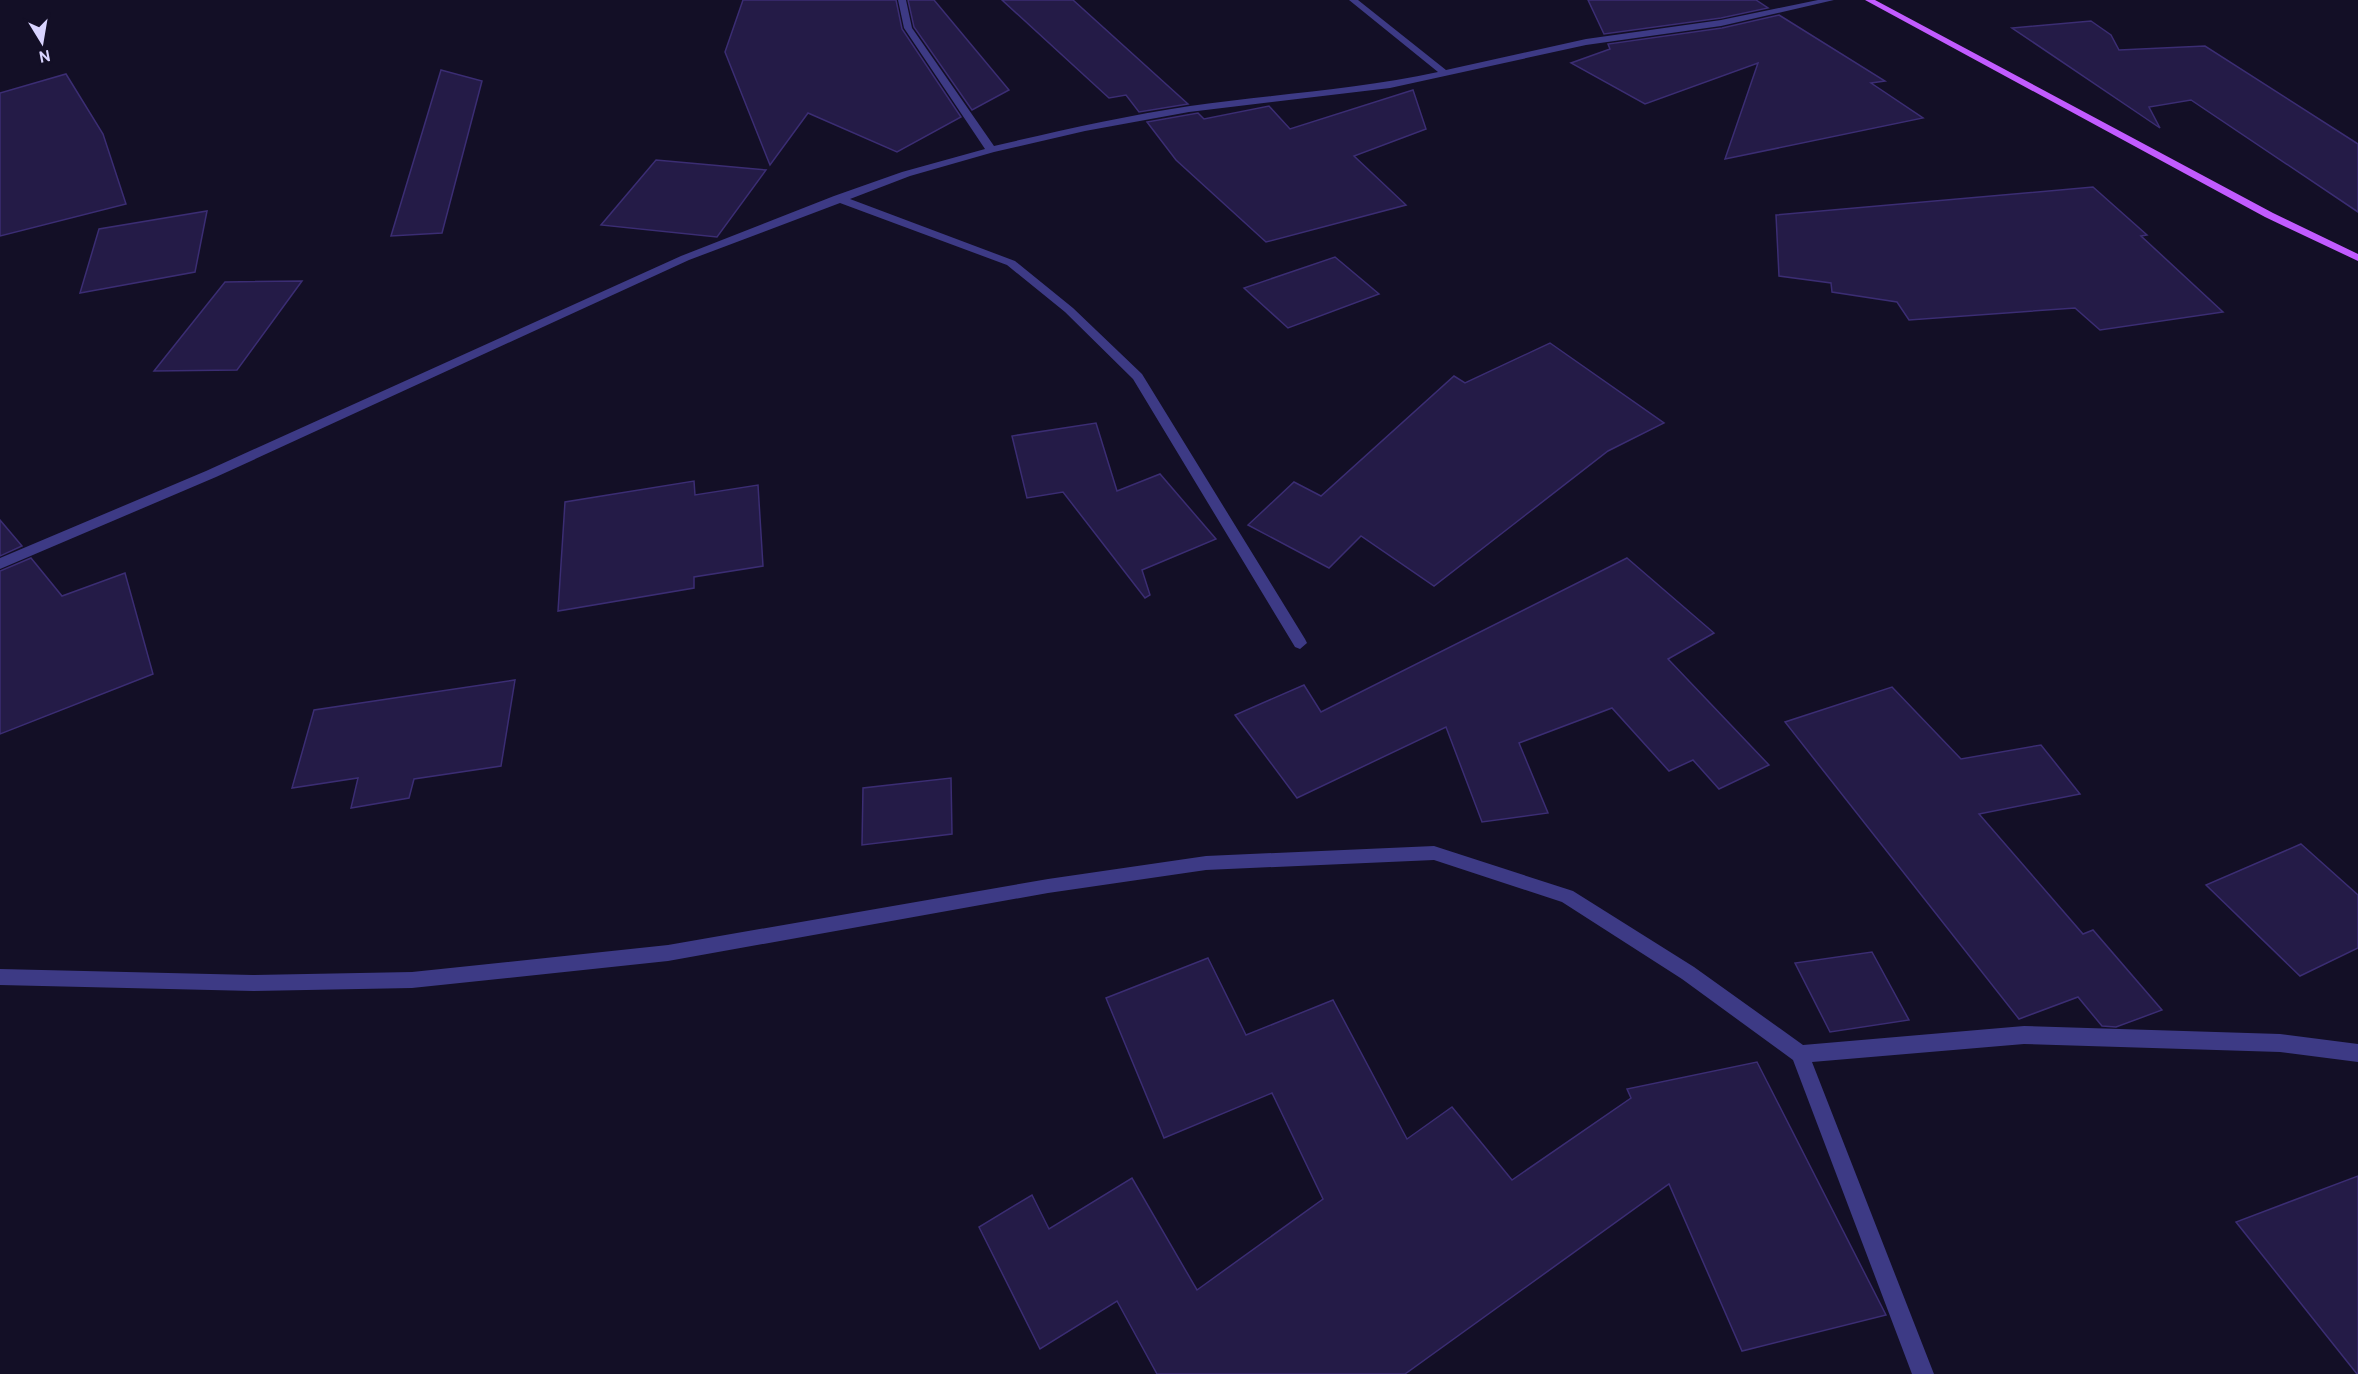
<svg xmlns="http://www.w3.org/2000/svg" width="2358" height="1374" font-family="Overpass,sans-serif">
  <rect width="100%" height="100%" fill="#130f26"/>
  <g fill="#241b47" stroke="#3b2d73" stroke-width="1.5">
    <polygon points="743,0 896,0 902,29 961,117 897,152 808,113 770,165 725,52"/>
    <polygon points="908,0 934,0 1009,90 972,110 914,27"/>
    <polygon points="1002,0 1073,0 1188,104 1139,112 1126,95 1109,98"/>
    <polygon points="1588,0 1756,0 1768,8 1721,18 1604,34"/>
    <polygon points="1779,15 1885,81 1871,83 1923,118 1725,159 1758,63 1645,104 1571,63 1610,49 1608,44 1722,28"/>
    <polygon points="2091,21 2111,35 2119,50 2205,46 2358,144 2358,212 2191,100 2149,107 2160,128 2012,28"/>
    <polygon points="441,70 482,81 442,233 391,236"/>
    <polygon points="66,74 103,134 126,204 0,236 0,93"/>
    <polygon points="1413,90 1426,129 1354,156 1406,205 1266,242 1176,160 1147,122 1198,113 1204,119 1269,106 1290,129"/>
    <polygon points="656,160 766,170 717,237 601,225"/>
    <polygon points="2093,187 2147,235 2141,236 2223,312 2100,330 2075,308 1909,320 1897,302 1832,292 1831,283 1779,276 1776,215"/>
    <polygon points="207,211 195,272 80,293 99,229"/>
    <polygon points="1335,257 1379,294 1288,328 1244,288"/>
    <polygon points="302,281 237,370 154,371 225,282"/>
    <polygon points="1550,343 1664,423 1608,451 1434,586 1361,536 1329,568 1248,525 1294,482 1321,496 1454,376 1465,383"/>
    <polygon points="1096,423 1117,491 1160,474 1216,539 1142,570 1150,595 1145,598 1063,492 1027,498 1012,436"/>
    <polygon points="694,481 695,495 758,485 763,566 694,577 694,588 558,611 565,502"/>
    <polygon points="0,520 22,546 0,556"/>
    <polygon points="31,558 62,596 125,573 153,674 0,734 0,571"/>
    <polygon points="1627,558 1714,633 1668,659 1769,765 1719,789 1693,760 1669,771 1612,708 1519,743 1548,813 1482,822 1446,727 1297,798 1235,715 1304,685 1321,712"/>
    <polygon points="515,680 501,766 414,779 409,798 351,808 358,778 292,788 314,710"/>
    <polygon points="1892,687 1961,759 2041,745 2080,794 1979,814 2083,934 2093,930 2162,1010 2116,1027 2102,1026 2078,997 2019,1019 1785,722"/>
    <polygon points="951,778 952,834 862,845 863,788"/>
    <polygon points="2301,844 2358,895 2358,948 2300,976 2206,885"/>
    <polygon points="1872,952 1909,1020 1830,1032 1795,963"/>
    <polygon points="1208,958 1246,1035 1333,1000 1407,1139 1452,1107 1512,1180 1631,1098 1627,1089 1757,1062 1886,1315 1742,1351 1669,1184 1405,1374 1157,1374 1117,1301 1040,1349 979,1227 1032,1195 1049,1229 1132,1178 1197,1290 1323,1199 1272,1093 1164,1138 1106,998"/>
    <polygon points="2358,1176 2358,1374 2357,1374 2236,1222"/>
  </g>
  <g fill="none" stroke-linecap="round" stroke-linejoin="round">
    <g fill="#3d3a85" fill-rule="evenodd">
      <path d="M898 0H906L912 28 994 146C1058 131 1124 116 1190 106 1272 94 1356 90 1438 72L1349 0H1358L1446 70 1586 39 1721 20 1818 0H1834L1721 26 1586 45 1390 88 1189 112 1085 131 994 152 910 176 850 199 1015 261 1073 308 1142 374 1305 639 1307 643 1300 649 1295 647 1133 379 1065 312 1007 265 840 203 689 260 216 477 0 569V558L206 471 681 256 834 196 902 172 985 149 904 28Z"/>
      <polygon points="1434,846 1573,891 1694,967 1803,1045 2024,1026 2280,1034 2358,1044 2358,1062 2280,1052 2024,1044 1812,1062 1934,1374 1912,1374 1793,1060 1682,979 1562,902 1434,860 1206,870 1048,893 668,961 412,988 253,991 0,985 0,969 253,975 412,972 668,945 1048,879 1206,856"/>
    </g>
    <polygon fill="#c25bff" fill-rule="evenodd" points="1865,0 1875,0 2273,213 2358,254 2358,261 2265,217"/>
  </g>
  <g transform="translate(42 42) rotate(169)" stroke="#130f26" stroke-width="4.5" paint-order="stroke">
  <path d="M0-4.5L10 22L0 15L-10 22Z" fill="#d9d4ff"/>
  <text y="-9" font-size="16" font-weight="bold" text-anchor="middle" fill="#d9d4ff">N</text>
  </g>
</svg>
